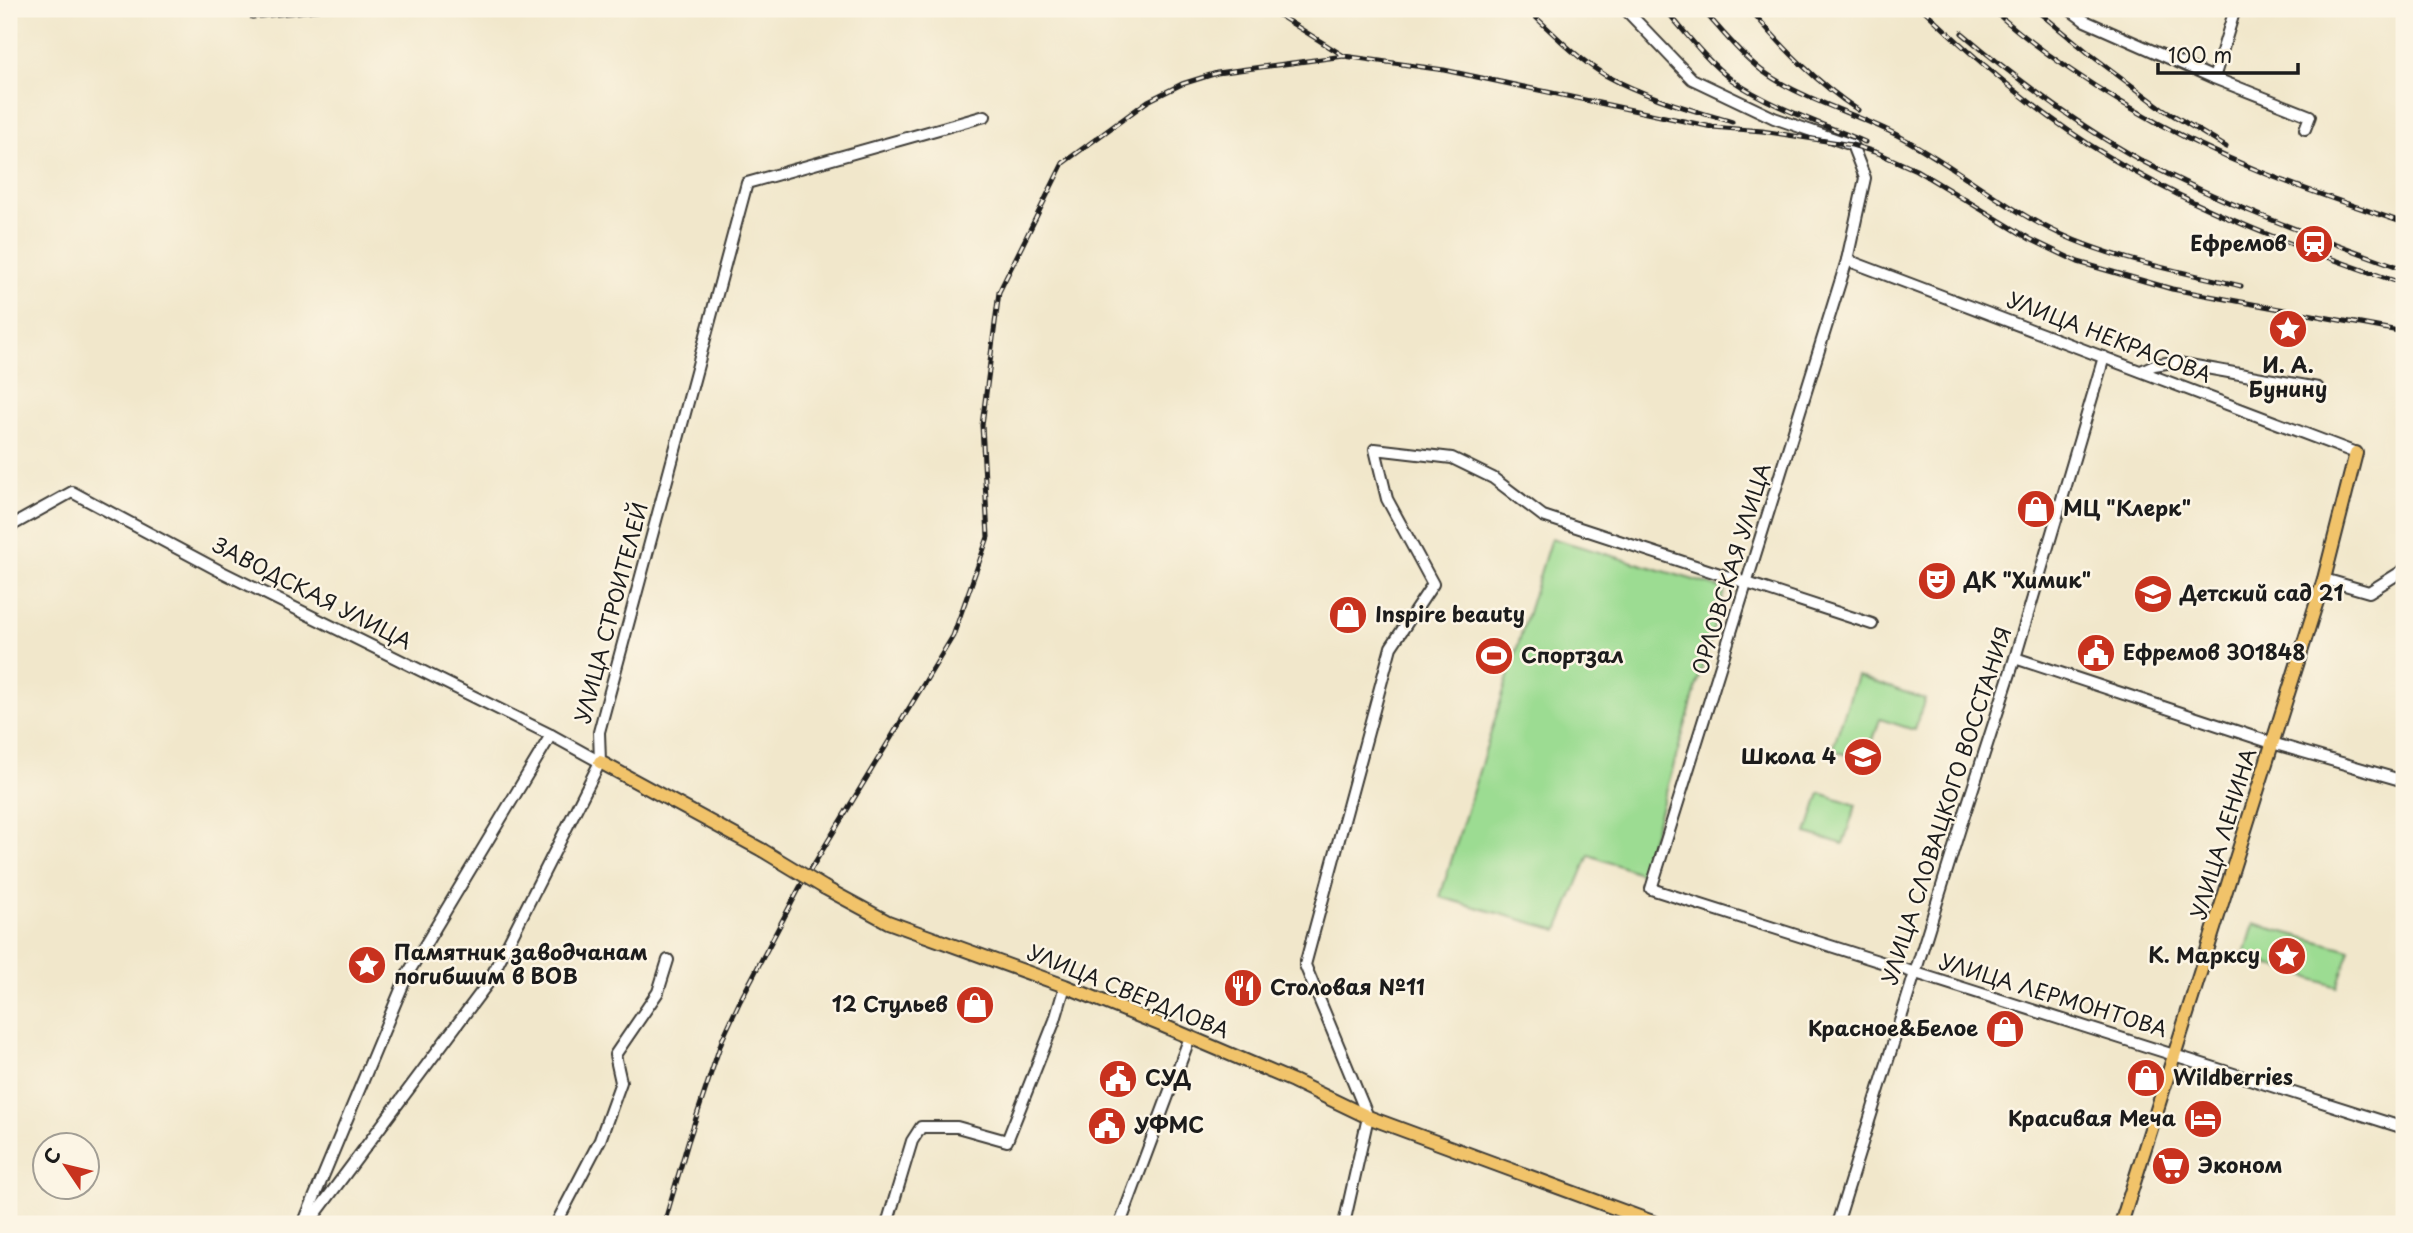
<svg xmlns="http://www.w3.org/2000/svg" width="2413" height="1233" font-family="'Playpen Sans',sans-serif">
  <rect width="100%" height="100%" fill="#fcf5e5"/>
  <filter id="ink" filterUnits="userSpaceOnUse"><feTurbulence type="fractalNoise" baseFrequency=".0143" numOctaves="2"/><feDisplacementMap in="SourceGraphic" scale="14" xChannelSelector="R" yChannelSelector="G"/><feConvolveMatrix kernelMatrix="1 2 1 2 8 2 1 2 1" color-interpolation-filters="sRGB"/></filter>
  <filter id="wash" filterUnits="userSpaceOnUse"><feTurbulence type="fractalNoise" baseFrequency=".00686" numOctaves="4" result="noise"/><feDisplacementMap in="SourceGraphic" scale="28" xChannelSelector="R" yChannelSelector="G"/><feGaussianBlur stdDeviation="1.57" result="paint"/><feColorMatrix in="noise" values="0 0 0 0 0 0 0 0 0 0 0 0 0 0 0 0 0 1.4 0 .05"/><feComposite in="paint" operator="in"/></filter>
  <g filter="url(#wash)">
    <rect width="100%" height="100%" fill="#f1e7cb"/>
    <g fill="#9cdc92" stroke="#5c7c57" stroke-width="2">
      <polygon points="1551,538 1725,589 1642,874 1589,855 1558,930 1440,897"/>
      <polygon points="1857,676 1925,699 1914,730 1880,719 1866,761 1832,750"/>
      <polygon points="1820,793 1856,805 1843,844 1807,833"/>
      <polygon points="2254,924 2350,950 2337,987 2267,964 2245,954"/>
    </g>
  </g>
  <g filter="url(#ink)">
    <g fill="none" stroke-linecap="round" stroke-linejoin="round">
      <g stroke="#3c3a36" stroke-width="14">
        <g id="minor">
          <polyline points="1625,9 1692,79 1774,118 1852,145 1865,178 1847,260 1651,889 2404,1128"/>
          <polyline points="2069,9 2085,21 2214,78 2310,116 2305,129"/>
          <polyline points="2214,78 2235,9"/>
          <polyline points="1847,260 2356,453"/>
          <polyline points="2141,371 2154,365 2173,362 2318,388"/>
          <polyline points="9,527 72,492 218,570 551,735 600,762"/>
          <polyline points="2324,579 2369,592 2404,570"/>
          <polyline points="2015,658 2272,743 2404,781"/>
          <polyline points="304,1222 407,975 551,735"/>
          <polyline points="308,1224 488,983 600,762 599,732 747,183 985,116"/>
          <polyline points="556,1224 600,1140 621,1082 615,1055 658,992 668,960"/>
          <polyline points="887,1224 912,1141 921,1127 957,1127 1007,1141 1055,1020 1065,986"/>
          <polyline points="1120,1224 1190,1037"/>
          <polyline points="1344,1224 1368,1117 1305,965 1391,647 1433,584 1387,499 1375,449 1452,458 1493,478 1543,516 1872,624"/>
          <polyline points="1837,1224 1961,825 2015,658 2104,357"/>
        </g>
      </g>
      <g stroke="#3c3a36" stroke-width="16">
        <g id="major">
          <polyline points="600,762 762,850"/>
          <polyline points="825,888 888,922 1065,986 1159,1024 1293,1081 1368,1117 1658,1224"/>
          <polyline points="2121,1224 2324,579 2356,453"/>
        </g>
      </g>
      <use href="#minor" stroke="#fff" stroke-width="10"/>
      <use href="#major" stroke="#f1c36a" stroke-width="12"/>
      <g stroke="#1c1c1c" stroke-width="5">
        <g id="rail">
          <polyline points="1269,9 1344,56"/>
          <path d="M1527 9C1551 31 1576 58 1605 75 1645 97 1689 109 1732 122"/>
          <path d="M1665 9C1686 33 1706 61 1732 80 1769 106 1823 124 1865 142"/>
          <path d="M1702 9C1721 30 1739 53 1761 70 1800 99 1852 112 1895 134 1952 163 2000 206 2058 233 2115 260 2180 271 2241 286"/>
          <path d="M1750 9C1783 48 1816 82 1858 110"/>
          <path d="M1923 9C1980 64 2042 117 2111 158 2202 213 2303 250 2404 284"/>
          <path d="M1992 9C2067 76 2171 136 2264 173 2310 192 2358 207 2404 223"/>
          <polyline points="2035,9 2091,55 2163,109 2226,147"/>
          <polyline points="252,17 325,9"/>
          <path d="M1962 33C2019 81 2078 126 2144 162 2227 206 2316 237 2404 269"/>
          <polyline points="664,1224 688,1142 722,1040 740,1001 800,887 953,636 988,537 982,425 999,292 1063,163 1148,101 1182,84 1217,73 1344,56 1444,70 1712,127 1762,131 1852,145 1878,153 1916,170 2030,239 2078,262 2172,289 2404,332"/>
        </g>
      </g>
      <use href="#rail" stroke="#fcf5e5" stroke-width="2.5" stroke-dasharray="8" stroke-linecap="butt"/>
      <g stroke="#3c3a36" stroke-width="16" stroke-linecap="butt">
        <polyline id="major-bridge" points="762,850 825,888"/>
      </g>
      <use href="#major-bridge" stroke="#f1c36a" stroke-width="12"/>
    </g>
  </g>
  <defs>
    <g id="station-disc" transform="scale(2.0125)"><circle r="9.5" fill="#c8321e" stroke="#fcf5e5"/><path d="M-3-6H3Q5-6 5-4V2Q5 4 3 4L4.5 6H3L1.5 4h-3L-3 6H-4.5L-3 4Q-5 4-5 2V-4Q-5-6-3-6ZM-3.5-4v3h7v-3ZM-3.5 1v1.5H-2V1ZM2 1v1.5H3.5V1Z" fill="#fff"/></g>
    <g id="sight-disc" transform="scale(2.0125)"><circle r="9.5" fill="#c8321e" stroke="#fcf5e5"/><path d="M0-6L1.8-2.2L6-1.7L2.9 1.2L3.7 5.4L0 3.3L-3.7 5.4L-2.9 1.2L-6-1.7L-1.8-2.2Z" fill="#fff"/></g>
    <g id="shop-disc" transform="scale(2.0125)"><circle r="9.5" fill="#c8321e" stroke="#fcf5e5"/><path d="M-5-2.5h2.3a2.7 3.5 0 0 1 5.4 0H5L5.5 6h-11ZM-1.5-2.5h3a1.5 2.3 0 0 0-3 0Z" fill="#fff"/></g>
    <g id="theatre-disc" transform="scale(2.0125)"><circle r="9.5" fill="#c8321e" stroke="#fcf5e5"/><path d="M-5-5.5Q0-4 5-5.5V0Q5 5 0 6Q-5 5-5 0ZM-3.3-2.5H-1v1.5H-3.3ZM1-2.5H3.3v1.5H1ZM-2.8 1Q0 5.5 2.8 1Z" fill="#fff"/></g>
    <g id="school-disc" transform="scale(2.0125)"><circle r="9.5" fill="#c8321e" stroke="#fcf5e5"/><path d="M0-5L7-2L0 1L-7-2ZM-4 1L0 2.5L4 1V4Q0 6-4 4Z" fill="#fff"/></g>
    <g id="civic-disc" transform="scale(2.0125)"><circle r="9.5" fill="#c8321e" stroke="#fcf5e5"/><path d="M-.6-6.5H3V-4.5H.6V-3L4-1V1h2V6H-6V1h2V-1L-.6-3ZM-1.2 2.5V6h2.4V2.5Z" fill="#fff"/></g>
    <g id="stadium-disc" transform="scale(2.0125)"><circle r="9.5" fill="#c8321e" stroke="#fcf5e5"/><path d="M0-5a6.5 5 0 1 0 0 10a6.5 5 0 1 0 0-10ZM-3.5-1.8h7v3.6h-7Z" fill="#fff"/></g>
    <g id="restaurant-disc" transform="scale(2.0125)"><circle r="9.5" fill="#c8321e" stroke="#fcf5e5"/><path d="M-5-6h1v4h1v-4h1v4h1v-4h1v5L-1.5 .5V6h-2V.5L-5-1ZM5-6V6H3V1.5H1.5Q1.5-4 5-6Z" fill="#fff"/></g>
    <g id="hotel-disc" transform="scale(2.0125)"><circle r="9.5" fill="#c8321e" stroke="#fcf5e5"/><path d="M-6-4.5h1.5V1H6V5H4.5V3h-9V5H-6ZM-4 0a1.8 1.8 0 1 1 3.6 0ZM.5 0V-2.5h3Q6-2.5 6 0Z" fill="#fff"/></g>
    <g id="supermarket-disc" transform="scale(2.0125)"><circle r="9.5" fill="#c8321e" stroke="#fcf5e5"/><path d="M-6-5.5h2.5l.6 2H6L4.5 2H-2.5L-4.4-4H-6ZM-1.5 3.2a1.3 1.3 0 1 0 .1 0ZM3 3.2a1.3 1.3 0 1 0 .1 0Z" fill="#fff"/></g>
  </defs>
  <g fill-rule="evenodd">
    <use href="#station-disc" x="2314" y="244"/>
    <use href="#sight-disc" x="2288" y="329"/>
    <use href="#shop-disc" x="2036" y="509"/>
    <use href="#theatre-disc" x="1937" y="581"/>
    <use href="#school-disc" x="2153" y="594"/>
    <use href="#shop-disc" x="1348" y="615"/>
    <use href="#civic-disc" x="2096" y="653"/>
    <use href="#stadium-disc" x="1494" y="656"/>
    <use href="#school-disc" x="1863" y="757"/>
    <use href="#sight-disc" x="2287" y="956"/>
    <use href="#sight-disc" x="367" y="965"/>
    <use href="#restaurant-disc" x="1243" y="988"/>
    <use href="#shop-disc" x="975" y="1005"/>
    <use href="#shop-disc" x="2005" y="1029"/>
    <use href="#shop-disc" x="2146" y="1078"/>
    <use href="#civic-disc" x="1118" y="1079"/>
    <use href="#hotel-disc" x="2203" y="1119"/>
    <use href="#civic-disc" x="1107" y="1126"/>
    <use href="#supermarket-disc" x="2171" y="1166"/>
  </g>
  <g text-anchor="middle" stroke-width="5" stroke-linejoin="round" paint-order="stroke">
    <g font-size="21" font-weight="bold" fill="#1c1c1c" stroke="#fcf5e5" text-anchor="start">
      <text x="2287" y="251" text-anchor="end">Ефремов</text>
      <text x="2288" y="373" text-anchor="middle">И. А.<tspan x="2288" dy="24">Бунину</tspan></text>
      <text x="2063" y="516">МЦ "Клерк"</text>
      <text x="1964" y="588">ДК "Химик"</text>
      <text x="2180" y="601">Детский сад 21</text>
      <text x="1375" y="622">Inspire beauty</text>
      <text x="2123" y="660">Ефремов 301848</text>
      <text x="1521" y="663">Спортзал</text>
      <text x="1836" y="764" text-anchor="end">Школа 4</text>
      <text x="394" y="960">Памятник заводчанам<tspan x="394" dy="24">погибшим в ВОВ</tspan></text>
      <text x="2260" y="963" text-anchor="end">К. Марксу</text>
      <text x="1270" y="995">Столовая №11</text>
      <text x="948" y="1012" text-anchor="end">12 Стульев</text>
      <text x="1978" y="1036" text-anchor="end">Красное&amp;Белое</text>
      <text x="2173" y="1085">Wildberries</text>
      <text x="1145" y="1086">СУД</text>
      <text x="2176" y="1126" text-anchor="end">Красивая Меча</text>
      <text x="1134" y="1133">УФМС</text>
      <text x="2198" y="1173">Эконом</text>
    </g>
    <g font-size="21" fill="#1c1c1c" stroke="#fcf5e5">
      <text transform="translate(2109 338) rotate(21)" y="7">УЛИЦА НЕКРАСОВА</text>
      <text transform="translate(1732 569) rotate(-73)" y="7">ОРЛОВСКАЯ УЛИЦА</text>
      <text transform="translate(312 594) rotate(27)" y="7">ЗАВОДСКАЯ УЛИЦА</text>
      <text transform="translate(612 613) rotate(-75)" y="7">УЛИЦА СТРОИТЕЛЕЙ</text>
      <text transform="translate(1947 806) rotate(-72)" y="7">УЛИЦА СЛОВАЦКОГО ВОССТАНИЯ</text>
      <text transform="translate(2224 834) rotate(-73)" y="7">УЛИЦА ЛЕНИНА</text>
      <text transform="translate(1128 992) rotate(22)" y="7">УЛИЦА СВЕРДЛОВА</text>
      <text transform="translate(2053 996) rotate(17)" y="7">УЛИЦА ЛЕРМОНТОВА</text>
    </g>
  </g>
  <rect width="2413" height="1233" fill="none" stroke="#fcf5e5" stroke-width="35"/>
  <g transform="translate(66 1166) rotate(305)"><circle r="33" fill="#fcf5e5" stroke="#a29e95" stroke-width="2"/>
  <path d="M0-5L12 26L0 18L-12 26Z" fill="#c8321e"/>
  <text y="-10" font-size="19" font-weight="bold" text-anchor="middle" fill="#1c1c1c">С</text>
  </g>
  <path d="M2158 63v10h140v-10" fill="none" stroke="#1c1c1c" stroke-width="3.5"/>
  <text x="2168" y="63" font-size="21" fill="#1c1c1c" stroke="#fcf5e5" stroke-width="5" paint-order="stroke">100 m</text>
</svg>
